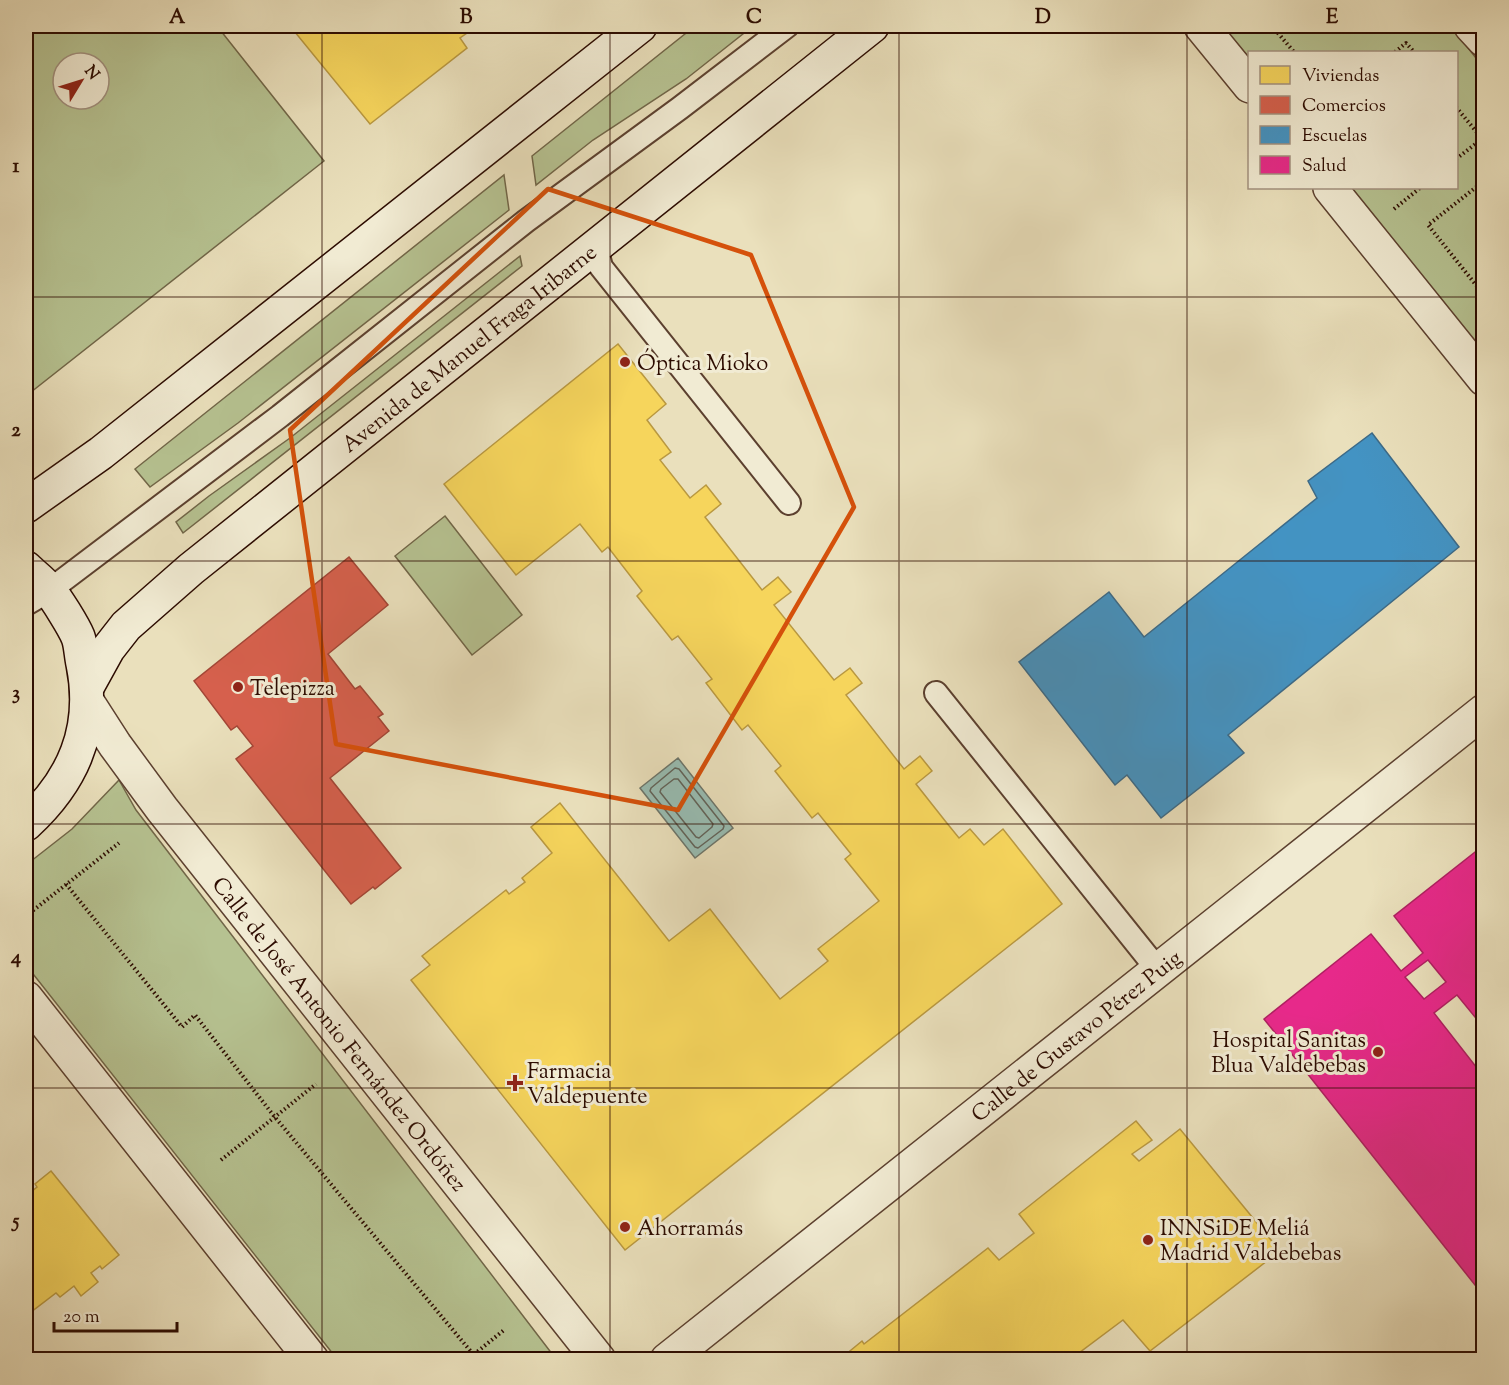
<svg xmlns="http://www.w3.org/2000/svg" width="1509" height="1385" font-family="'Sorts Mill Goudy',serif">
  <rect width="100%" height="100%" fill="#eae0bc"/>
  <filter id="stains"><feTurbulence type="fractalNoise" baseFrequency=".00333" numOctaves="4"/><feColorMatrix values="0 0 0 0 .2 0 0 0 0 .09 0 0 0 0 .02 0 0 0 .5 -.17"/></filter>
  <radialGradient id="worn" r=".72"><stop offset=".6" stop-color="#630" stop-opacity="0"/><stop offset="1" stop-color="#630" stop-opacity=".3"/></radialGradient>
  <g fill="#b6c291" stroke="#716648" stroke-width="1.5" fill-rule="evenodd">
    <path d="M26 26H217L324 161 26 396ZM63 63H99V99H63Z"/>
    <polygon points="695,26 753,26 686,79 593,140 536,185 532,156"/>
    <polygon points="1217,26 1451,26 1483,67 1483,359 1346,188 1456,188 1456,52 1250,52 1249,67"/>
    <polygon points="504,175 509,210 238,423 150,487 135,469"/>
    <polygon points="520,256 522,266 183,533 176,522 209,496 290,438"/>
    <polygon points="445,516 522,615 472,655 395,556"/>
    <polygon points="119,780 136,810 556,1359 337,1359 26,965 26,865 72,829"/>
  </g>
  <polygon fill="#98bdb3" stroke="#6d766b" stroke-width="1.5" points="678,758 733,828 695,858 640,788"/>
  <g fill="#f6d55c" stroke="#b99840" stroke-width="1.5">
    <polygon points="290,26 462,26 467,33 460,38 467,48 370,124"/>
    <polygon points="618,344 666,404 647,420 671,452 660,460 690,498 706,485 721,504 705,517 762,590 778,577 791,592 774,605 834,680 850,668 862,683 846,695 904,769 920,756 932,771 916,784 946,822 959,838 970,829 984,845 1003,829 1062,904 625,1250 411,980 430,965 422,956 506,890 509,894 525,882 522,878 552,853 531,827 560,803 669,941 710,909 780,999 828,961 818,949 879,901 845,859 851,854 818,813 812,818 775,771 781,766 748,725 742,730 706,683 712,679 678,636 672,640 637,596 642,591 608,547 602,552 580,524 516,575 444,484"/>
    <polygon points="1136,1121 1152,1140 1132,1154 1139,1161 1180,1129 1280,1251 1150,1351 1123,1320 1075,1356 1078,1360 839,1360 862,1341 864,1344 988,1248 999,1260 1034,1233 1019,1214"/>
    <polygon points="51,1171 119,1255 102,1269 100,1266 91,1273 98,1282 81,1296 74,1286 60,1297 56,1293 26,1316 30,1321 26,1325 26,1196 37,1187 35,1184"/>
  </g>
  <polygon fill="#d6604d" stroke="#a34636" stroke-width="1.5" points="349,557 388,605 328,654 355,689 360,686 383,714 378,717 389,731 330,778 401,868 375,889 373,887 351,904 236,759 253,746 237,726 231,730 194,681"/>
  <polygon fill="#4393c3" stroke="#3c6a88" stroke-width="1.5" points="1372,433 1459,547 1228,735 1244,753 1161,818 1127,775 1115,785 1019,662 1109,592 1144,637 1317,498 1308,481"/>
  <path fill="#e7298a" stroke="#af2061" stroke-width="1.5" fill-rule="evenodd" d="M1484 845V1028L1457 995 1434 1013 1484 1077V1278L1475 1285 1264 1019 1371 934 1401 971 1423 953 1394 916ZM1428 960 1446 982 1424 999 1405 977Z"/>
  <g fill="none" stroke-linecap="round" stroke-linejoin="round">
    <g stroke="#62645a" stroke-width="1.5">
      <polygon points="675,768 679,769 724,826 723,829 698,848 695,847 650,791 651,788"/>
      <polygon points="674,779 678,779 713,824 712,827 699,838 696,837 660,792 661,789"/>
    </g>
    <g stroke="#5c402f" stroke-width="26">
      <g id="lane">
        <polyline points="596,247 601,267 789,503"/>
        <polyline points="26,604 50,590 280,416 526,221 680,108 787,26"/>
        <polyline points="936,693 1158,970"/>
      </g>
    </g>
    <g stroke="#5c402f" stroke-width="36">
      <g id="street">
        <polyline points="1201,26 1250,86"/>
        <polyline points="1471,26 1484,40"/>
        <polyline points="1330,188 1484,379"/>
        <path id="s1" d="M88 703 115 745 162 809 599 1360"/>
        <polyline points="26,998 312,1360"/>
        <path id="s2" d="M667 1360 1484 711"/>
      </g>
    </g>
    <g stroke="#2c0b00" stroke-width="36">
      <g id="secondary">
        <polyline points="26,506 101,453 640,26"/>
        <path d="M26 568C33 575 43 582 49 590 56 598 74 627 78 637 81 645 81 655 83 664 96 729 74 780 26 824"/>
        <path id="s3" d="M87 687 108 649 126 626 191 569 872 26"/>
      </g>
    </g>
    <g stroke="#2c0b00" stroke-width="4" stroke-dasharray="1.5 3" stroke-linecap="butt">
      <polyline points="1272,26 1294,52"/>
      <polyline points="1395,52 1406,43 1414,52"/>
      <polyline points="1456,107 1484,141"/>
      <polyline points="1456,159 1482,139"/>
      <polyline points="1484,181 1428,225 1484,295"/>
      <polyline points="1394,209 1420,188"/>
      <polyline points="66,884 182,1027 195,1015 274,1116 478,1360"/>
      <polyline points="26,916 119,843"/>
      <polyline points="221,1160 316,1084"/>
      <polyline points="467,1360 504,1330"/>
    </g>
    <use href="#lane" stroke="#f1ebd3" stroke-width="22"/>
    <use href="#street" stroke="#f1ebd3" stroke-width="33"/>
    <use href="#secondary" stroke="#f1ebd3" stroke-width="33"/>
  </g>
  <path fill="none" stroke="#d5510b" stroke-width="4.5" stroke-linejoin="round" d="M548 189 751 255 854 507 678 810 336 744 290 430Z"/>
  <path fill="none" stroke="#2c0b00" stroke-width="1.5" stroke-opacity="0.55" d="M322 26V1360M610 26V1360M899 26V1360M1187 26V1360M26 297H1484M26 561H1484M26 824H1484M26 1088H1484"/>
  <g fill="#8f2418" stroke="#f1ebd3" stroke-width="2">
    <circle cx="625" cy="362" r="6"/>
    <circle cx="238" cy="687" r="6"/>
    <circle cx="1378" cy="1052" r="6"/>
    <path d="M512 1074h6v6h6v6h-6v6h-6v-6h-6v-6h6z"/>
    <circle cx="625" cy="1227" r="6"/>
    <circle cx="1148" cy="1240" r="6"/>
  </g>
  <g text-anchor="middle" stroke-width="6" stroke-linejoin="round" paint-order="stroke">
    <g font-size="22" fill="#2c0b00" stroke="#f1ebd3">
      <text dy="8" stroke="none"><textPath href="#s3" startOffset="514">Avenida de Manuel Fraga Iribarne</textPath></text>
      <text dy="8" stroke="none"><textPath href="#s1" startOffset="416">Calle de José Antonio Fernández Ordóñez</textPath></text>
      <text dy="8" stroke="none"><textPath href="#s2" startOffset="522">Calle de Gustavo Pérez Puig</textPath></text>
    </g>
    <g font-size="22" fill="#2c0b00" stroke="#f1ebd3" text-anchor="start">
      <text x="637" y="370">Óptica Mioko</text>
      <text x="250" y="695">Telepizza</text>
      <text x="1366" y="1047" text-anchor="end">Hospital Sanitas<tspan x="1366" dy="25">Blua Valdebebas</tspan></text>
      <text x="527" y="1078">Farmacia<tspan x="527" dy="25">Valdepuente</tspan></text>
      <text x="637" y="1235">Ahorramás</text>
      <text x="1160" y="1235">INNSiDE Meliá<tspan x="1160" dy="25">Madrid Valdebebas</tspan></text>
    </g>
  </g>
  <rect width="1509" height="1385" fill="none" stroke="#eae0bc" stroke-width="66"/>
  <rect x="1248" y="51" width="210" height="138" fill="#f1ebd3" stroke="#a2917f" stroke-width="1.5"/>
  <rect x="1260" y="66" width="30" height="18" fill="#f6d55c" stroke="#a2917f" stroke-width="1.5"/>
  <text x="1302" y="81" font-size="18" fill="#2c0b00">Viviendas</text>
  <rect x="1260" y="96" width="30" height="18" fill="#d6604d" stroke="#a2917f" stroke-width="1.5"/>
  <text x="1302" y="111" font-size="18" fill="#2c0b00">Comercios</text>
  <rect x="1260" y="126" width="30" height="18" fill="#4393c3" stroke="#a2917f" stroke-width="1.5"/>
  <text x="1302" y="141" font-size="18" fill="#2c0b00">Escuelas</text>
  <rect x="1260" y="156" width="30" height="18" fill="#e7298a" stroke="#a2917f" stroke-width="1.5"/>
  <text x="1302" y="171" font-size="18" fill="#2c0b00">Salud</text>
  <g transform="translate(81 81) rotate(52)"><circle r="28" fill="#f1ebd3" stroke="#a2917f" stroke-width="1.5"/>
  <path d="M0-4.5L10 22L0 15L-10 22Z" fill="#8f2418"/>
  <text y="-9" font-size="16" font-weight="bold" text-anchor="middle" fill="#2c0b00">N</text>
  </g>
  <path d="M54 1322v9h123v-9" fill="none" stroke="#2c0b00" stroke-width="3"/>
  <text x="63" y="1322" font-size="18" fill="#2c0b00" stroke="#f1ebd3" stroke-width="4.5" paint-order="stroke">20 m</text>
  <rect x="33" y="33" width="1443" height="1319" fill="none" stroke="#2c0b00" stroke-width="2"/>
  <g font-size="20" text-anchor="middle" font-weight="bold" fill="#2c0b00">
    <text x="177" y="23">A</text>
    <text x="466" y="23">B</text>
    <text x="754" y="23">C</text>
    <text x="1043" y="23">D</text>
    <text x="1332" y="23">E</text>
    <text x="16" y="172">1</text>
    <text x="16" y="436">2</text>
    <text x="16" y="699">3</text>
    <text x="16" y="963">4</text>
    <text x="16" y="1227">5</text>
  </g>
  <rect width="100%" height="100%" filter="url(#stains)"/>
  <rect width="100%" height="100%" fill="url(#worn)"/>
</svg>
